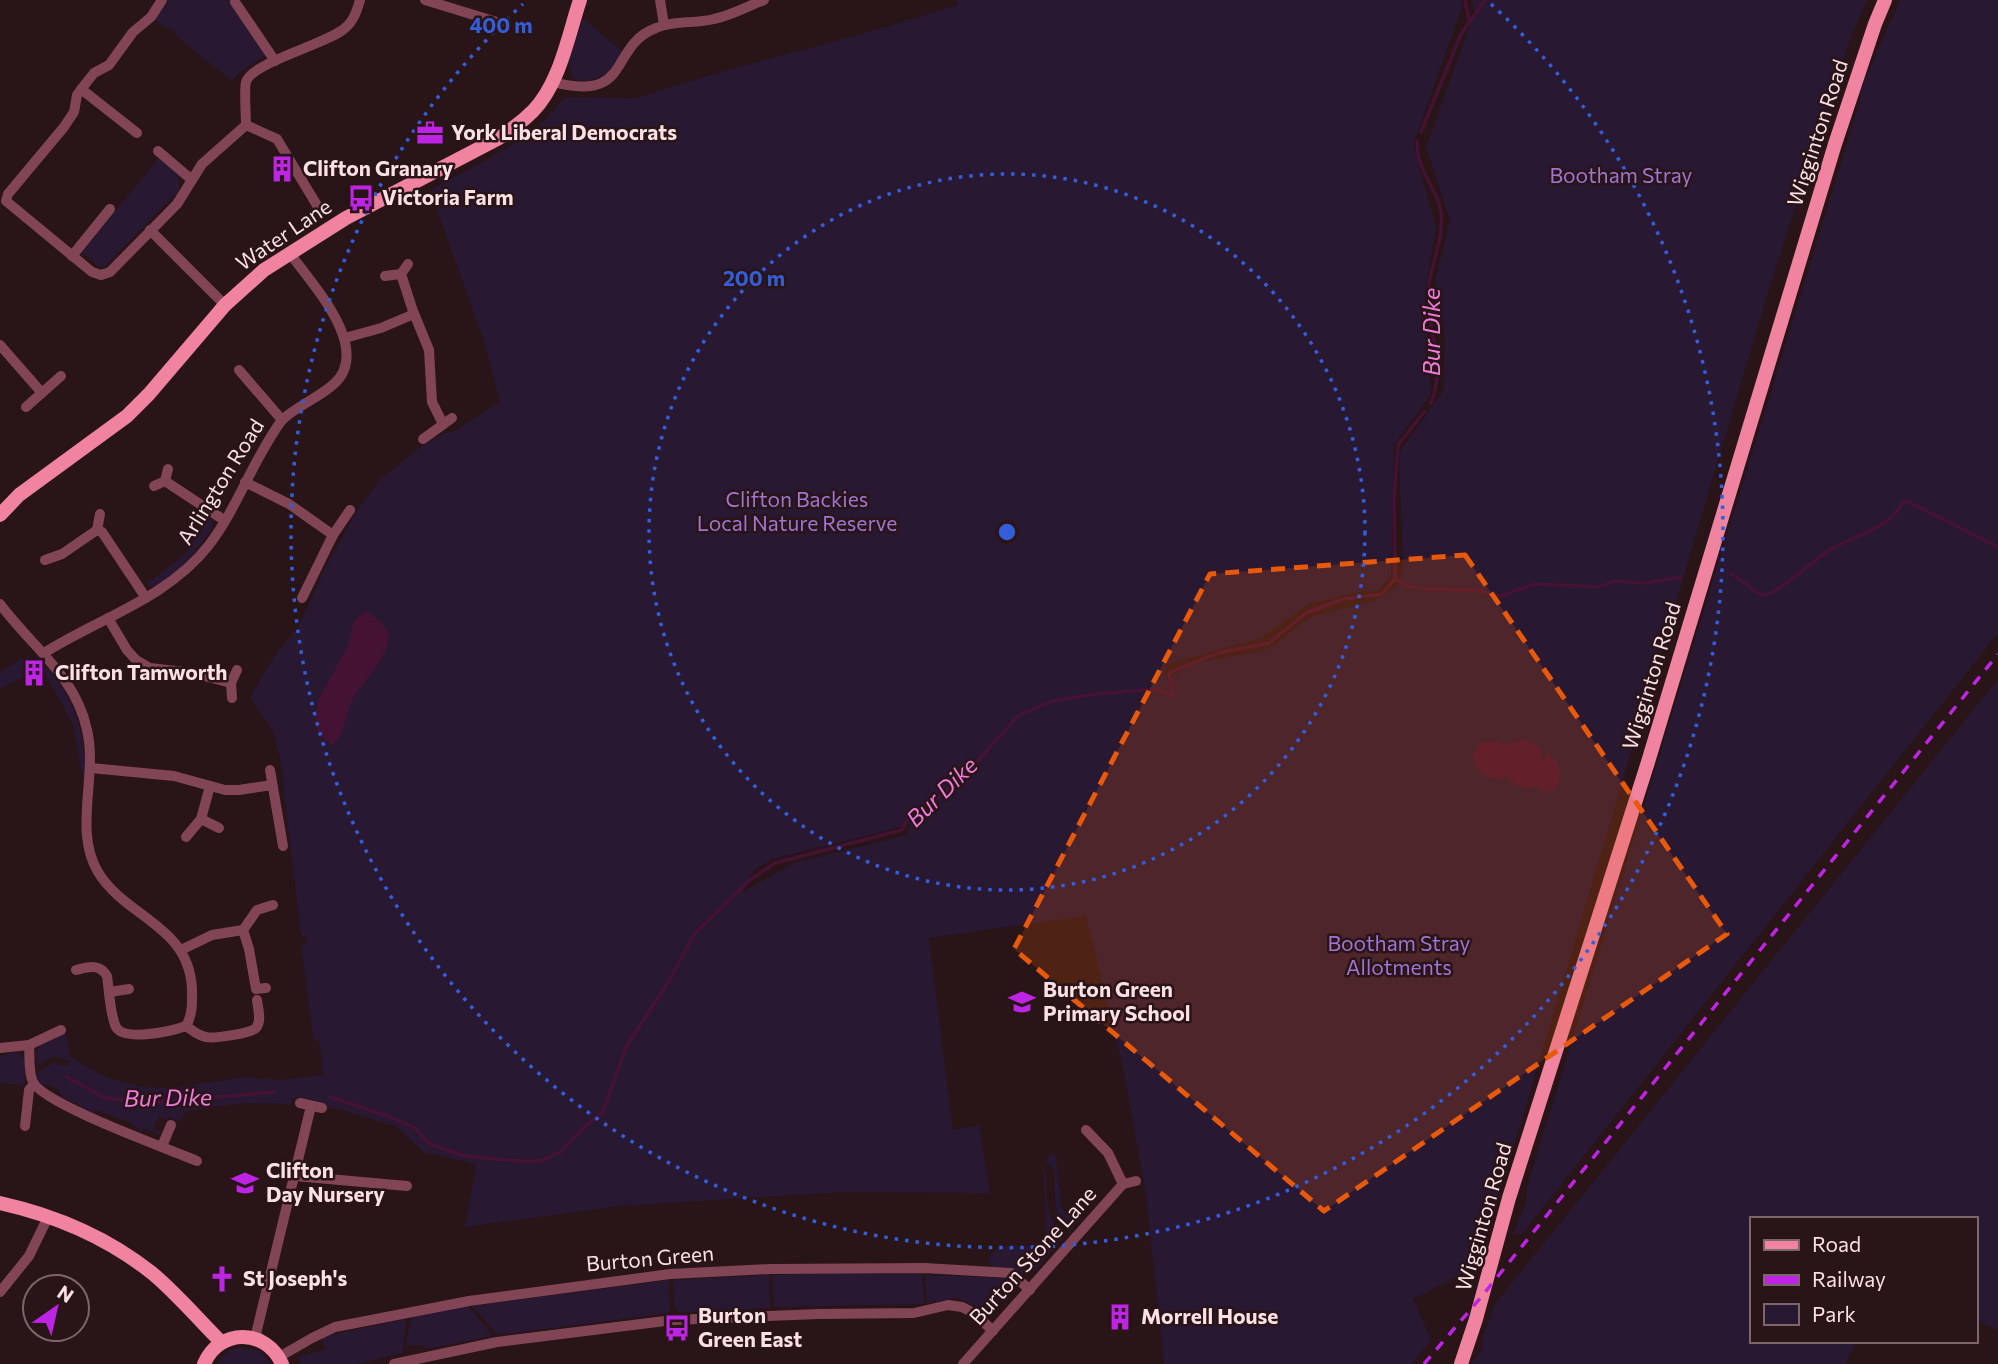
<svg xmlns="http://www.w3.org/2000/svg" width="1998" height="1364" font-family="Commissioner,sans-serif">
  <rect width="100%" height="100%" fill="#291417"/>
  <g fill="#291832" fill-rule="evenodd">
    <polygon points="170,0 234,0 250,35 266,54 240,72 232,81 176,36 175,31 171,28 166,28 157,21 156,16"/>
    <path d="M957 0H1462V7L1413 145 1436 226 1425 293 1431 394 1394 445 1391 576 1379 590 1354 593 1309 604 1261 638 1165 665 1168 682C1191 652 1236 662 1268 648 1284 641 1296 624 1312 617 1334 608 1389 604 1400 581 1402 577 1402 570 1403 565L1399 453 1443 391 1445 338 1435 282 1450 220 1426 147 1474 14 1472 0H1867L1852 34 1773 276 1511 1156 1472 1269 1413 1299 1431 1340 1411 1364H1164L1146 1194 1123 1067 1086 916 929 938 953 1130 979 1125 990 1193 844 1192 619 1206 465 1227 476 1164 423 1152 396 1126 327 1106 315 1100 297 1097 291 1099V1105C257 1100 219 1105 185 1112L180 1122 169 1117 167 1120 159 1117 153 1128 162 1133 160 1135 144 1128 140 1132 133 1124 98 1110 93 1113 65 1098 61 1099 60 1091 47 1084 43 1086 37 1077V1073L53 1063 67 1066 70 1061 54 1056 37 1066 35 1055 40 1045 65 1032 71 1058 108 1078 143 1087 171 1088 244 1077 278 1080 323 1075 320 1043 313 1038 301 945 306 944 305 936H301L280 757 273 731 250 698 273 658 299 625 326 566 358 509 382 478 423 445 444 433 453 432 500 402 484 341 430 190C468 169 510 150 544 121 552 114 557 104 566 97L636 98 724 71 866 33 957 5ZM910 825 907 835 794 863 743 892 754 870 772 859Z"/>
    <polygon points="1900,0 1998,0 1998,633 1522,1234 1513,1234 1527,1201 1527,1187 1861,98 1861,89"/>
    <path d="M583 19 622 51C613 70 595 87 573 78L568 62Z"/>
    <path d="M159 158C173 169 183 171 178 192L105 266 99 267 82 252Z"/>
    <path d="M210 518 213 525 211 530C195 551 177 577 152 587L146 584 183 556Z"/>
    <polygon points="28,655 31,664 25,669 27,674 0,689 0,672"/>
    <path d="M47 667C76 701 85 734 86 778H83L73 724 43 671Z"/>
    <polygon points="1998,679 1998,1330 1975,1320 1975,1219 1751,1219 1751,1341 1857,1341 1845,1364 1471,1364 1483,1348 1481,1341 1496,1303"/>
    <polygon points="15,1052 26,1060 24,1085 0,1083 0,1056"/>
    <path d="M1052 1152 1056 1157 1062 1209 1077 1222 1070 1231C1050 1217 1056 1190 1054 1169L1045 1161Z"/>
    <path d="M1044 1170 1046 1172C1047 1196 1046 1219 1063 1238L1036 1270 1027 1272 1023 1276 1007 1267H992L988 1258C1007 1236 1024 1252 1046 1243Z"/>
    <polygon points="838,1273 922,1274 924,1304 774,1307 772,1275"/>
    <polygon points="769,1275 770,1308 678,1313 678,1309 674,1309 673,1280"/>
    <polygon points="925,1275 1004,1278 1008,1281 1010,1289 989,1312 957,1298 927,1303"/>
    <polygon points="669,1280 670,1313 498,1335 472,1306"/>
    <polygon points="468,1306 493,1336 425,1349 424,1345 405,1346 412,1317"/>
    <polygon points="407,1319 402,1353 357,1364 301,1364 298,1357 325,1349 321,1337"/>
    <polygon points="240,1347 260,1351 272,1364 216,1364 230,1350"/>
  </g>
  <g fill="#441233">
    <path d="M366 611C371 615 379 619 383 624 404 645 360 683 352 701 345 717 345 732 333 746L318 733 315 717 319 698 347 648 354 621Z"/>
    <path d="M1525 739 1541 748 1543 761 1548 754C1563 762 1562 778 1554 791H1542L1539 786 1525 788 1514 784 1511 780 1505 777 1500 780 1487 777 1476 768 1473 755 1481 742 1498 741 1504 745Z"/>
  </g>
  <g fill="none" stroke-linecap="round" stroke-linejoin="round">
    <g stroke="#441233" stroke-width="3.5">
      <polyline points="1465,0 1469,20"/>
      <polyline points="1421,132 1461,34 1485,0"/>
      <path d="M1417 141C1417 148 1417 156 1420 162 1425 179 1439 195 1441 212 1445 242 1426 271 1428 302 1430 336 1445 370 1431 403"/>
      <path d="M1731 574C1743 579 1753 593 1763 595 1774 597 1814 560 1825 553 1846 539 1874 533 1893 516 1899 511 1899 504 1907 501L1998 547"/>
      <polyline points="1395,579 1407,586 1419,588"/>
      <polyline points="1425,589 1476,590 1501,596 1535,584 1599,587 1614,581 1646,583 1681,577"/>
      <polyline points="67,1077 105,1098 148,1103 274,1092"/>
      <polyline points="330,1097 385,1115 415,1128 430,1144 465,1156 528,1162 543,1160 560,1152 587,1124 602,1114 627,1045 669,981 695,933 750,880 775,863 902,830 909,816 945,793 972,767 1019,715 1053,701 1096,694 1156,689 1169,695 1173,694 1169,674 1173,671 1218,653 1269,643 1306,613 1343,599 1382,594 1395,579 1394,498 1398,445 1424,412"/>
    </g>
    <g stroke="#824555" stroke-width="10">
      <path d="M162 0 151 17 133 32 109 65 94 73 86 83 77 95 74 112 64 127 8 194 6 201 92 272 101 275 110 272 177 204 202 164 246 125C246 116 244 88 246 82 252 62 328 44 345 28 354 21 357 10 360 0"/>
      <polyline points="425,0 500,23"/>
      <polyline points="660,0 664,25"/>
      <polyline points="235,2 275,61"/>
      <path d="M553 82C633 103 608 46 656 28 674 20 695 24 714 19 732 15 748 6 764 0"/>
      <polyline points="81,89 137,133"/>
      <polyline points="246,125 277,139 318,207"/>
      <polyline points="158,151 192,180"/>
      <polyline points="150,230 225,305"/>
      <polyline points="72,256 110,209"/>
      <polyline points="401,274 413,311 429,350 432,402 443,424"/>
      <polyline points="385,276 401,274 408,264"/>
      <polyline points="345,338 381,328 414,314"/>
      <polyline points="0,345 42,393"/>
      <polyline points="239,370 282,420"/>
      <polyline points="26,407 61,376"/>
      <polyline points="423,439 452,418"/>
      <polyline points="165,481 224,520"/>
      <polyline points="245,482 289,504 333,535"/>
      <polyline points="154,486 165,481 168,469"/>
      <polyline points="97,530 100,514"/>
      <polyline points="45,560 62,554 97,530 102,532 146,598"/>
      <polyline points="302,598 333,535 350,510"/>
      <path d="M0 604C31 646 76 676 87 730 98 776 73 830 98 872 126 918 189 925 192 989 192 1002 193 1014 186 1026 172 1031 124 1042 116 1027 110 1015 109 989 107 976 99 963 89 967 76 970"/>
      <polyline points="108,618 127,650 136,660 150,668 193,673 231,683"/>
      <path d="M44 653C99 618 167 599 209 545 238 507 253 459 282 420 298 405 319 398 335 383 372 347 311 283 289 252"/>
      <polyline points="232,698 231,683 237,670"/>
      <polyline points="91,768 174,776 225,790 239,790 272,785"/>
      <polyline points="270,770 283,846"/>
      <polyline points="201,819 219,828"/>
      <polyline points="186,837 201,819 210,786"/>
      <polyline points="243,930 249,949 256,989 266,988"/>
      <polyline points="181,950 212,935 243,930 257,910 273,905"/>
      <polyline points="110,992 129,989"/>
      <path d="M186 1026C192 1030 198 1036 206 1037 214 1039 251 1033 256 1028 262 1021 258 1009 257 1000"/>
      <path d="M29 1045C30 1056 28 1072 33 1082 43 1104 169 1149 197 1161"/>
      <polyline points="0,1048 29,1045 61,1030"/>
      <polyline points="300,1103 322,1108"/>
      <polyline points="25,1126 29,1090 34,1084"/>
      <polyline points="1086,1130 1108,1153 1123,1184"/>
      <polyline points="162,1146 171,1125"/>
      <polyline points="295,1176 407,1186"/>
      <polyline points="0,1292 29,1256 48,1217"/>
      <polyline points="255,1338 311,1106"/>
      <polyline points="279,1357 312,1338 335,1327 469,1301 670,1274 771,1269 924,1268 1011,1273 1030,1290"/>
      <polyline points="394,1364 497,1342 673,1320 819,1314 914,1313 948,1305 962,1307 974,1313 993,1331"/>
      <polyline points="963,1364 1123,1184 1136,1181"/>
    </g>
    <g stroke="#ef83a0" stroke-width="14">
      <path d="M0 515 19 495 127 416 149 394 225 305 264 270 346 218 499 138C511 130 523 121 533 111 560 83 568 36 580 0"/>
      <path d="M0 1203C54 1215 108 1238 152 1273 177 1294 198 1319 221 1342"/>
      <path d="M204 1364C219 1328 266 1328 282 1364"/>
      <polyline points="1461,1364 1476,1319 1509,1198 1648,762 1835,144 1875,24 1885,0"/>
    </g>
    <polyline stroke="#be24e3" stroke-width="3.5" stroke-dasharray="10 9" stroke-linecap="butt" points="1424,1364 1482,1296 1998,654"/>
  </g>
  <path fill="#e8590c" fill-opacity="0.2" stroke="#e8590c" stroke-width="5" stroke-dasharray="14 9" stroke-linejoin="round" d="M1465 555 1727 934 1324 1211 1014 949 1210 574Z"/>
  <g fill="none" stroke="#335dd9" stroke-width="3.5" stroke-dasharray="3.5 7">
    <circle cx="1007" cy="532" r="358"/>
    <path d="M1491 4A716 716 0 1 1 523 4"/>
  </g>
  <defs>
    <g id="office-bare" transform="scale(2.1)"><path d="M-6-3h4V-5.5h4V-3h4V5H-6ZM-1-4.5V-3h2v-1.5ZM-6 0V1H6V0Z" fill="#be24e3" stroke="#291417" stroke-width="2.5" paint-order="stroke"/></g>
    <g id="building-bare" transform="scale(2.1)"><path d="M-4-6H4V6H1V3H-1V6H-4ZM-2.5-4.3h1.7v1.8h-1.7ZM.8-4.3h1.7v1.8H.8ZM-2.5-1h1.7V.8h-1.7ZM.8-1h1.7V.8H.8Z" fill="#be24e3" stroke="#291417" stroke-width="2.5" paint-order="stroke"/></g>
    <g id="bus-bare" transform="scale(2.1)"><path d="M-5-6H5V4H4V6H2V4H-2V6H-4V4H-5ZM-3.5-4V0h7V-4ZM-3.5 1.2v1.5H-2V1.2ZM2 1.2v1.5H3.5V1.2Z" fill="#be24e3" stroke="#291417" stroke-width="2.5" paint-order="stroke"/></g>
    <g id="school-bare" transform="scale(2.1)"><path d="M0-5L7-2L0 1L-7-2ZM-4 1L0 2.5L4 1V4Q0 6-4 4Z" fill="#be24e3" stroke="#291417" stroke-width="2.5" paint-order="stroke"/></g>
    <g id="church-bare" transform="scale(2.1)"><path d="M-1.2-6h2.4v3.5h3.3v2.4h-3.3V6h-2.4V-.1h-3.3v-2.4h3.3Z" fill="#be24e3" stroke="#291417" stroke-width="2.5" paint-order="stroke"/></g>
  </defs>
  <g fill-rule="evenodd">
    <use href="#office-bare" x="430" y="133"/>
    <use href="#building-bare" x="282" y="169"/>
    <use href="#bus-bare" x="361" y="198"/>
    <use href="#building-bare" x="34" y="673"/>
    <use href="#school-bare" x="1022" y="1002"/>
    <use href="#school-bare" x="245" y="1183"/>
    <use href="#church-bare" x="222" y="1279"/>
    <use href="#building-bare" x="1120" y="1317"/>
    <use href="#bus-bare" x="677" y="1328"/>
  </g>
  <g text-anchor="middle" stroke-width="5" stroke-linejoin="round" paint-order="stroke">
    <g font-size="21" font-weight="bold" fill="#fbe0e5" stroke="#291417" text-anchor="start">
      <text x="451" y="140">York Liberal Democrats</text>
      <text x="303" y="176">Clifton Granary</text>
      <text x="382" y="205">Victoria Farm</text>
      <text x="55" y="680">Clifton Tamworth</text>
      <text x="1043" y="997">Burton Green<tspan x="1043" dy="24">Primary School</tspan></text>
      <text x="266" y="1178">Clifton<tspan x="266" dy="24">Day Nursery</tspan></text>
      <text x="243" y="1286">St Joseph's</text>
      <text x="698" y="1323">Burton<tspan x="698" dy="24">Green East</tspan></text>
      <text x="1141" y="1324">Morrell House</text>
    </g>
    <g font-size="21" fill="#fbe0e5" stroke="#291417">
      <text transform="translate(1818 133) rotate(-72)" y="7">Wigginton Road</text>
      <text transform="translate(284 235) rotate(-34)" y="7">Water Lane</text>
      <text transform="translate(221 482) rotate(-58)" y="7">Arlington Road</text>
      <text transform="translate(1652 676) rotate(-73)" y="7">Wigginton Road</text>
      <text transform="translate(1484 1217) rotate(-74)" y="7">Wigginton Road</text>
      <text transform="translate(1033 1256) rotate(-48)" y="7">Burton Stone Lane</text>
      <text transform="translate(650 1259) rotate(-5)" y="7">Burton Green</text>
    </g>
    <g font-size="21" fill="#9f74d3" stroke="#291417">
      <text x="1621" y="183">Bootham Stray</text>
      <text x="797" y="507">Clifton Backies<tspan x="797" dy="24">Local Nature Reserve</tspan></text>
      <text x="1399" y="951">Bootham Stray<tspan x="1399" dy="24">Allotments</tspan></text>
    </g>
    <g font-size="23" font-style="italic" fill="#ee7bdb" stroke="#291417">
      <text transform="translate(1432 332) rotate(-90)" y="8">Bur Dike</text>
      <text transform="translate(942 792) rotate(-44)" y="8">Bur Dike</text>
      <text transform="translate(168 1098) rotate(-1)" y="8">Bur Dike</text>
    </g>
  </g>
  <circle cx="1007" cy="532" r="10" fill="#335dd9" stroke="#291417" stroke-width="3.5"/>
  <g font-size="21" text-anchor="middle" font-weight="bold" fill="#335dd9" stroke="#291417" stroke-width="5" stroke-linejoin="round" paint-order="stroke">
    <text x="501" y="33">400 m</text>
    <text x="754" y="286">200 m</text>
  </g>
  <rect x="1750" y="1217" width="228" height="126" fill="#291417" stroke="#7d6669" stroke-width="2"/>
  <rect x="1764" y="1240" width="35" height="10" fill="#ef83a0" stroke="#7d6669" stroke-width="2"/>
  <text x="1812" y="1252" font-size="21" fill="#fbe0e5">Road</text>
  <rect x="1764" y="1275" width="35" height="10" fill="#be24e3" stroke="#7d6669" stroke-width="2"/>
  <text x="1812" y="1287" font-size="21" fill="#fbe0e5">Railway</text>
  <rect x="1764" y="1304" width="35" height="21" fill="#291832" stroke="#7d6669" stroke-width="2"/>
  <text x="1812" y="1322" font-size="21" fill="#fbe0e5">Park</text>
  <g transform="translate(56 1308) rotate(34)"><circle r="33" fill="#291417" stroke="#7d6669" stroke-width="2"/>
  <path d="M0-5L12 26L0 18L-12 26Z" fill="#be24e3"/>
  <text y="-10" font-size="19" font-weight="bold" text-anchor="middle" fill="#fbe0e5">N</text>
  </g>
</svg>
